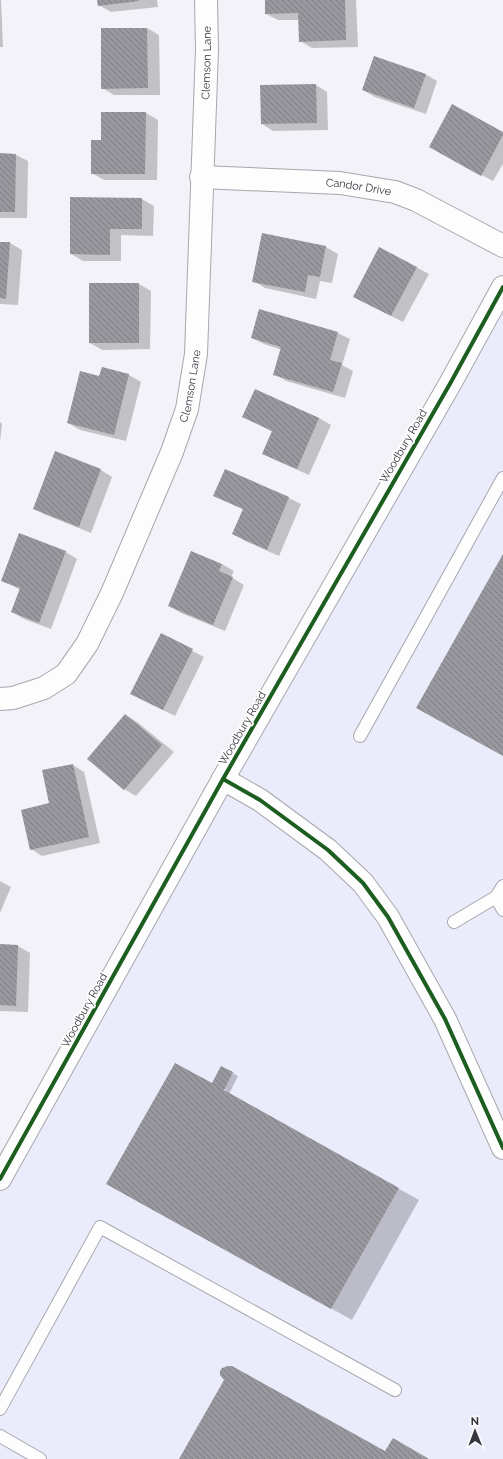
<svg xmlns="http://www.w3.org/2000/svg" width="503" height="1459" font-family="Raleway,sans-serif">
  <defs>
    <pattern id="building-back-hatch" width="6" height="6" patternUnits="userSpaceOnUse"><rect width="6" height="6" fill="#98989e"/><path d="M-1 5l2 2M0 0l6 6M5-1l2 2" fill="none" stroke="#7d7d82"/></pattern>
  </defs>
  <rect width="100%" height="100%" fill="#f2f2f8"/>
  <polygon fill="#ebecfb" points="503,300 503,1459 0,1459 0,1188"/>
  <g fill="#0003">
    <polygon points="0,0 1,0 3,47 0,47"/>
    <polygon points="98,0 157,0 158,7 111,12 99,5"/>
    <polygon points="266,0 356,0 358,47 312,48 300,41 300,20 278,20 266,14"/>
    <polygon points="147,28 159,35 160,95 114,95 102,88 102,29"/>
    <polygon points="425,74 437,81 426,114 375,97 363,90"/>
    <polygon points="316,85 327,92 328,130 273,131 262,124"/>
    <polygon points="146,113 158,120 157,180 104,180 92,173"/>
    <polygon points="503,133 503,164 493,181 442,154"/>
    <polygon points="0,154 16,155 28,161 27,218 0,218"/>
    <polygon points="142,199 154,206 153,236 121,235 121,261 83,261 71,254"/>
    <polygon points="263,235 326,247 338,254 332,283 320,281 316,299 265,288 254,281"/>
    <polygon points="0,243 10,243 22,250 18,305 0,304"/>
    <polygon points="380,248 429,274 403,322 366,303"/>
    <polygon points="90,284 139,284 151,291 150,349 102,350 90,343"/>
    <polygon points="260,310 338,333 350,339 342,365 353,371 345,398 286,381 275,374 282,350 264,344 252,338"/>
    <polygon points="102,369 129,375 141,382 126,441 80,430 68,423 100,377"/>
    <polygon points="255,391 319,418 331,425 309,475 275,460 263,453 273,432 244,417"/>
    <polygon points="0,422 2,424 0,442"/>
    <polygon points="101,470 112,477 91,533 46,515 34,509"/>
    <polygon points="225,470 289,498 301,504 279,556 245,541 233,534 244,510 215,496"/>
    <polygon points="20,535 66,552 77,559 51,629 24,619 12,612 21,590 2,581"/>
    <polygon points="222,564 234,571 231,577 244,585 225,631 181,613 169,606"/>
    <polygon points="161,635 204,657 175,716 143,700"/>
    <polygon points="126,715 137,722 174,752 136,796 124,789"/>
    <polygon points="73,765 84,772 100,843 42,856 31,849 51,804"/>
    <polygon points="0,881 11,887 0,913"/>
    <polygon points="0,945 18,946 30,953 28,1012 0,1011"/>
    <polygon points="222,1067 238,1076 229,1094 419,1200 352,1320 128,1196 225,1092 226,1090 214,1083"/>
  </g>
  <g fill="url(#building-back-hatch)">
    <polygon points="97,0 138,0 139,1 98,6"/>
    <polygon points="265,0 345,0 346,40 299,42 298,13 265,14"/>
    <polygon points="101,28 147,28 148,88 101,89"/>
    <polygon points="374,56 426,74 414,108 362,90"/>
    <polygon points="316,84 317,123 261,124 260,85"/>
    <polygon points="452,104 503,132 503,135 481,176 429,147"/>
    <polygon points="101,112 146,112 145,174 91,174 91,140 101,140"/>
    <polygon points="0,153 16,154 15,212 0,212"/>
    <polygon points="70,197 142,198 142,229 110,229 110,255 70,254"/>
    <polygon points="262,233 326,246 320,277 308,275 305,292 252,282"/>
    <polygon points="0,242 10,242 6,299 0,298"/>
    <polygon points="379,247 417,267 391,316 353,297"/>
    <rect x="89" y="283" width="50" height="60"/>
    <polygon points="259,309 338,332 330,360 342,363 333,392 273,375 281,347 251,338"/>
    <polygon points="102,367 129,374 114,435 67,423 80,371 99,376"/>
    <polygon points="255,389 319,418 297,469 262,454 272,431 242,417"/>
    <polygon points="55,451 101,469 79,527 33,509"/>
    <polygon points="225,469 289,497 267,550 232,534 243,509 213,496"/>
    <polygon points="19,533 66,551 39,623 11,612 20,588 1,581"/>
    <polygon points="191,551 222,564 219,571 233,577 213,625 168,606"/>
    <polygon points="503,554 503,756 416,708"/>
    <polygon points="161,633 193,649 163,710 130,694"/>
    <polygon points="125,714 162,745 124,790 87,759"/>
    <polygon points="73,764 89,837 30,850 21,810 49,803 42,770"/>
    <polygon points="0,944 18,945 16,1006 0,1005"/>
    <polygon points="175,1063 212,1083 221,1066 233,1072 224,1090 399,1188 331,1309 106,1184"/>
    <polygon points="228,1366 232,1366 385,1451 393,1438 429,1459 179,1459 224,1380 220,1375 220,1371 222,1368"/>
  </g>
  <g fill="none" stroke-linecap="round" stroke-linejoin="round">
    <g stroke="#a7a7ad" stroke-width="14">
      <g id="lane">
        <polyline points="360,736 503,478"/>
        <polyline points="496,897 503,910"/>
        <polyline points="454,922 496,897 503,886"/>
        <polyline points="0,1409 100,1227 395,1390"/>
        <polyline points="0,1436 40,1459"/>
      </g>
    </g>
    <g stroke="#a7a7ad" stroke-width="24">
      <g id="street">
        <path id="s1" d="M201 177 340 183 395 192 416 200 503 246"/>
        <path id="s2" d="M0 699 13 698 44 688 66 674 87 644 112 593 172 452 187 409 196 354 207 49 206 0"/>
        <polyline points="223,779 260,800 328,850 363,883 388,917 445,1019 503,1148"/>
      </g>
    </g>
    <g stroke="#a7a7ad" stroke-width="24">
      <polyline id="secondary" points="0,1179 223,779 451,382 503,287"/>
    </g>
    <use href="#lane" stroke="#fdfdfe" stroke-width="12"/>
    <use href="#street" stroke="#fdfdfe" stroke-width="22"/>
    <use href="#secondary" stroke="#fdfdfe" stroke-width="22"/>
    <g stroke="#fdfdfd" stroke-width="6">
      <g id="cycleway">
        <polyline points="223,779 260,800 328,850 363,883 388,917 445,1019 503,1148"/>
        <polyline points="0,1179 223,779 451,382 503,287"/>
      </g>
    </g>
    <use href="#cycleway" stroke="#1b5e20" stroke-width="4"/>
  </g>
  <g text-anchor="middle" stroke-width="4" stroke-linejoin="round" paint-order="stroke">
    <g font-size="11" fill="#35353d" stroke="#fdfdfd">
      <text dy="4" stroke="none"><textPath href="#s2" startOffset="711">Clemson Lane</textPath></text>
      <text dy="4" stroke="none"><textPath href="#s1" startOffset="158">Candor Drive</textPath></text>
      <text dy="4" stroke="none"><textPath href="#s2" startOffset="387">Clemson Lane</textPath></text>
      <text transform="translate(403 446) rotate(-60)" y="4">Woodbury Road</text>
      <text transform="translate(242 728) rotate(-60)" y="4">Woodbury Road</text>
      <text transform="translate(84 1010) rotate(-61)" y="4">Woodbury Road</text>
    </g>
  </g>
  <g transform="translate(475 1431) rotate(359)" stroke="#fdfdfd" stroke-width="3" paint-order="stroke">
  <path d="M0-3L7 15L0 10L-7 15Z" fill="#35353d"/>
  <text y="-6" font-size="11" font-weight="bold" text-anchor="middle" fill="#35353d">N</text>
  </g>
</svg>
